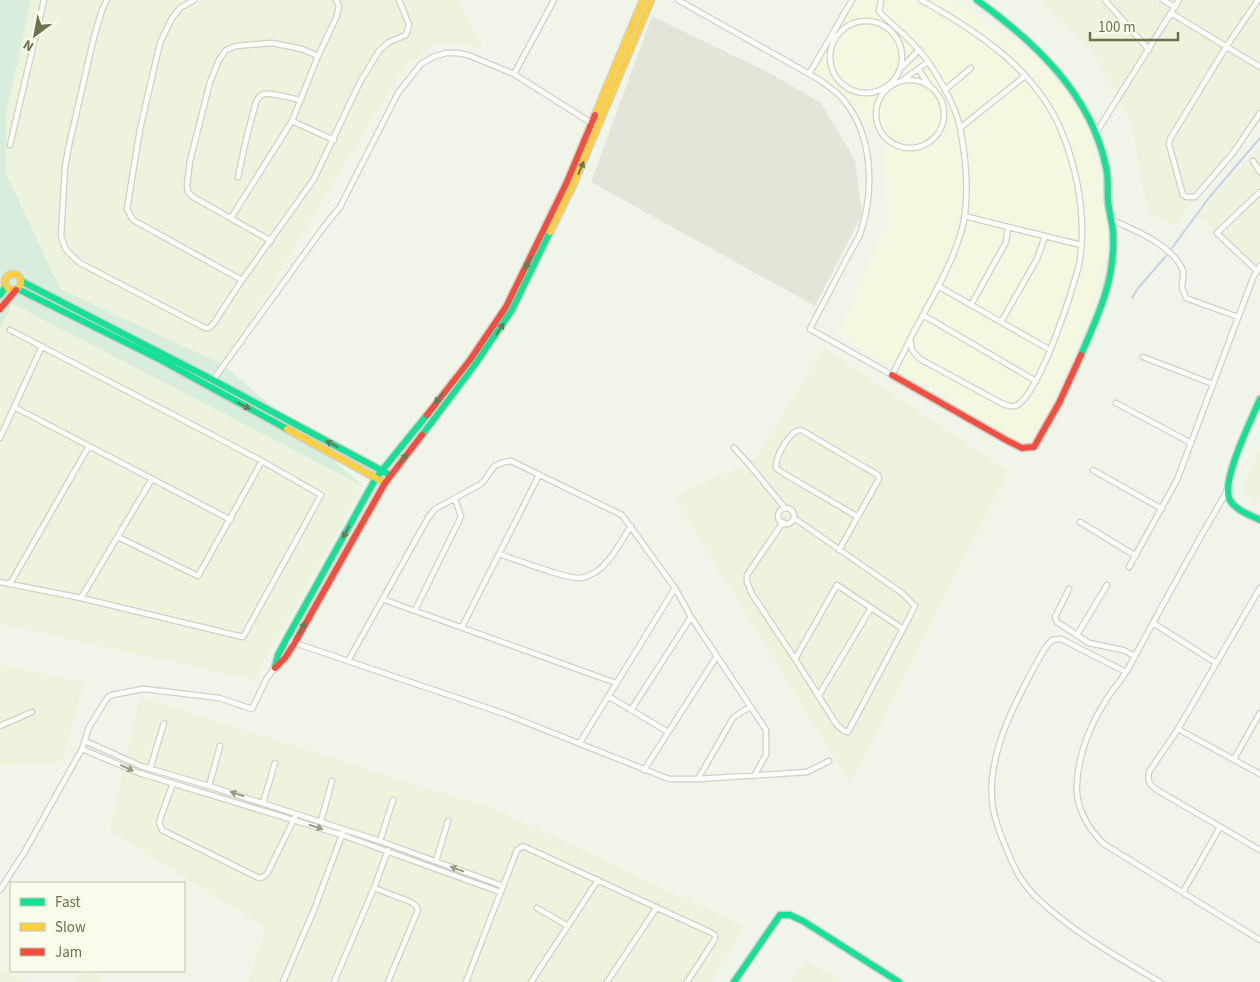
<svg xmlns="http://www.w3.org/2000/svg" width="1260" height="982" font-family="'Source Sans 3',sans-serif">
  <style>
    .residential { fill: #edf3dd }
    .commercial { fill: #f5f8e0 }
    .industrial { fill: #e2e5d7 }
    .green { fill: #d8eddb }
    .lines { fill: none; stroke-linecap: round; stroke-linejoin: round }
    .stream { stroke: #cacfe4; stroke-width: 2 }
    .street-casing { stroke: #ced1c3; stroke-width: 7 }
    .fast-casing { stroke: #cfd2c5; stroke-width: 9 }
    .slow-casing { stroke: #cfd2c5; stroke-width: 9 }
    .jam-casing { stroke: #cfd2c5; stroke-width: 9 }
    .street { stroke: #fdfefc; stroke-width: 4.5 }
    .fast { stroke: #16e098; stroke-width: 6 }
    .slow { stroke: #ffcf43; stroke-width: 6 }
    .jam { stroke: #f24e42; stroke-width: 6 }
    .oneway { fill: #657c54 }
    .oneway2 { fill: #999b81 }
  </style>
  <rect width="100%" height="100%" fill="#f1f5e9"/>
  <path class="residential" d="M 31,0 L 457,0 L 484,47 L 436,44 L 404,67 L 224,365 L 60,289 L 6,173 L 6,114 Z
    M 1040,0 L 1260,0 L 1260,121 L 1174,226 L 1148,213 L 1131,123 L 1090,48 Z
    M 1260,145 L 1260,268 L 1197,215 Z
    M 10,303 L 363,486 L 254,680 L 0,624 L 0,327 L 9,313 Z
    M 824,348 L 1009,471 L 850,784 L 674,497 L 754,460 Z
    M 1260,445 L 1260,503 L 1242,492 Z
    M 0,665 L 84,682 L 62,762 L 0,766 Z
    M 140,697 L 500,811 L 745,927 L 711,982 L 248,982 L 266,928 L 110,831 Z
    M 806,960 L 843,982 L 789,982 Z
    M 0,969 L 30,982 L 0,982 Z
    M 83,971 L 90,971 L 108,982 L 75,982 Z"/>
  <path class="commercial" d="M 855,0 L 952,0 L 1039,59 L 1087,119 L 1110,230 L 1093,308 L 1031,449 L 838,334 L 888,220 L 885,138 L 813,76 Z"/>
  <path class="industrial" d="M 652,16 L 773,75 L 820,102 L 855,160 L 862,215 L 815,306 L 591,182 Z"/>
  <path class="green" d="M 0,0 L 31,0 L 6,114 L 6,173 L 60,289 L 224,365 L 363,486 L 11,303 L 9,313 L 0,327 Z"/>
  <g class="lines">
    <path class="stream" d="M 1132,298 L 1139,287 L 1166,256 L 1208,199 L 1260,138"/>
    <defs>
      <path id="street" d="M 107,0 L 102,10 L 94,37 L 69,145 L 65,167 L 61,236 L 65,248 L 72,256 L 80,263 L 205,328 L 209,328 L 214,323 L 242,280 L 314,179 L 360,82 L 379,51 L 389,42 L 406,35 L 409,25 L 399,0
        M 194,0 L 180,8 L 172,18 L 160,43 L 140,129 L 127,209 L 133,220 L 242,280
        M 678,0 L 820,80 C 829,87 839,93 846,103 C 873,138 874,190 861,231 C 858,240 852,249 847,258 C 835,282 822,305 810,329 L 892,375 L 910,340
        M 881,0 L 879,11 C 886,20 895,26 903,34 C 914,44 925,56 933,69 C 942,83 955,107 959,123 C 966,155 970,198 962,229 C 951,268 929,303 910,339 L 912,350 L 920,359 L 1003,404 C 1009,406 1015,408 1020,403 C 1043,383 1071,295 1079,265 C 1081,254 1082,241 1082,231 C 1082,197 1075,166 1063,135 C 1038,71 979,32 921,0
        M 1105,0 L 1149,50
        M 1163,0 L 1175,7
        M 1258,0 L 1226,47 L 1170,139 L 1169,144 L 1183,195 L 1187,197 L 1195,197 L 1233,153 L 1260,113
        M 1171,13 L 1260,67
        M830 57a36 36 0 1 1 72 0a36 36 0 1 1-72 0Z
        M 902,67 L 919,50
        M 918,69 L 929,85
        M 514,74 L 554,0
        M 809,74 L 852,0
        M 904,79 L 928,62
        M876 114a34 34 0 1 1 68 0a34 34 0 1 1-68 0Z
        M 945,90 L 971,68
        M 292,121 L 334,140
        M 960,128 L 1025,76
        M 1096,133 L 1179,0
        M 10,145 L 44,0
        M 1253,161 L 1260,172
        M 238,177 L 246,140 L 256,102 C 258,98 260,95 264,94 C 272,92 292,99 301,100
        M 964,216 L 1081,245
        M 231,218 L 292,121 L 318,56 L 336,18 L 339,6 L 336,0
        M 1112,220 C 1135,230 1174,246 1183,271 C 1184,276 1182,282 1182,287 C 1182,290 1185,294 1186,298 L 1238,317
        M 271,241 L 193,197 L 188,192 L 187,185 L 190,161 L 210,82 L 219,60 L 226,50 L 236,46 L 272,43 L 302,49 L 318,56
        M 1257,271 L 1217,233 L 1260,192
        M 938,286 L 1050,350
        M 971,305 L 1006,242 L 1008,227
        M 923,315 L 1036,381
        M 1001,322 L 1037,259 L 1045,236
        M 1143,357 L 1213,384
        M 213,380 L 323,228 L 340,207 L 398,93 L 421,64 L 433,57 L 446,53 L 457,53 L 468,55 L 514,74 L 593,124
        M 1116,403 L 1191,443
        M 14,407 L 231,520
        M 0,438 L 42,346
        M 734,448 L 747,462 L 785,508
        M 1093,470 L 1162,509
        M 1227,491 C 1193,549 1161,608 1129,667 C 1122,680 1112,690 1105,702 C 1090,725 1078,756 1077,784 C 1075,806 1088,829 1104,844 L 1260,940
        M778 516a8 8 0 1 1 16 0a8 8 0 1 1-16 0Z
        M 794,518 L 902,593 L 915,606 L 903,629
        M 783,522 L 747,575 L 747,582 L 752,594 L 795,659
        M 1080,522 L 1136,556
        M 118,537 L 198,576 L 262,461
        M 839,550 L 879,479 L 878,475 L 801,430 C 790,430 775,457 776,468 L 783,473 L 858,517
        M 499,554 C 515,559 568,580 581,578 C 588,577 597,572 602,567 C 614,556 622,540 631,526
        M 1129,567 L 1177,480 L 1253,278 L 1260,266
        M 0,582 L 81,598 L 243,637 L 321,495 L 262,461 L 10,330
        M 10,584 L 89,446
        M 837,585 L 903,629 L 848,732 L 844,731 L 837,725 L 795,659 Z
        M 675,588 L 622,515 L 511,461 C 488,464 494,471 481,484 L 435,509 L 428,518 L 348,661 L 505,714 L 669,779 L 698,779 L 807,772 L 829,761
        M 1260,588 L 1178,729 L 1149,772 C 1147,781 1150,785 1157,790 L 1260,850
        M 1069,589 L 1055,617 L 1057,622 L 1089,643 L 1123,650 L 1135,656
        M 81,598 L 152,479
        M 382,599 L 616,683
        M 415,610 L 459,521 L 461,516 L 455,499
        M 1153,623 L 1216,663
        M 462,627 L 539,475
        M 1077,635 L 1107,585
        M 286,640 L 348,661
        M 1126,672 L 1061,639 L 1052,640 L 1045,648 C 1020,692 984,755 993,808 C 995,822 1001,835 1006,848 C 1014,867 1020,881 1035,896 C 1071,931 1117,957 1160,982
        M 819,695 L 871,608
        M 608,696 L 668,732
        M 631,710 L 691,617
        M 0,726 L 32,712
        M 1178,729 L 1260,774
        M 85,741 L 141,766 L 209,786 L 380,841 L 503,886
        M 579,744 L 675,588 L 691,617 L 766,730 L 766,755 L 754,776
        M 82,749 L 139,773 L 342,835 L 500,892
        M 1234,759 L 1260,713
        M 150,769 L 164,723
        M 644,770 L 717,656
        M 698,779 L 733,718 L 743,711 L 751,707
        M 173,783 L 159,822 L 162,830 L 259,878 L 263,877 L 267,874 L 295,817
        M 209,786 L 220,746
        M 263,803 L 275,763
        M 321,821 L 332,781
        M 380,841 L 393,800
        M 436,861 L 448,821
        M 374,888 L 411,902 L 416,906 L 418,910 L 388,982
        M 0,890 L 25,851 L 82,749 L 89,727 L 108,697 L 112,695 L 143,689 L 153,690 L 219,698 L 252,709 L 267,678 L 275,668
        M 1183,892 L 1220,827
        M 537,908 L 568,926
        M 283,982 L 314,910 L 343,832
        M 334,982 L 374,888 L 388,850
        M 466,982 L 517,850 L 523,846 L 712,933 L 715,935 L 715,939 L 687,982
        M 531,982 L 598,880
        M 607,982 L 657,907"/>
      <path id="fast" d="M 977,0 C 1035,42 1091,94 1106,167 C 1109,179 1107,190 1108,201 C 1109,212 1112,221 1113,231 C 1116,279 1099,313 1081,355
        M 21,281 L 213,380 L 390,475
        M 18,289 L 161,360 L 287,429
        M 0,295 L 6,286
        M 1260,399 C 1252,419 1222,478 1229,498 C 1233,509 1250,515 1260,520
        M 422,435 L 474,366 L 512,310 L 550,232
        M 275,667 L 278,655 L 286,640 L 376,478 L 427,415
        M 734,982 L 780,915 L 790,915 L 803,921 L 899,982"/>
      <path id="slow" d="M 595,115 L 643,0
        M 550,232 L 573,185 L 651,0
        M5 282a8 8 0 1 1 16 0a8 8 0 1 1-16 0Z
        M 287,429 L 385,483"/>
      <path id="jam" d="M 0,309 L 16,290
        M 892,375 L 1006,440 L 1022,448 L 1034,447 L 1059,403 L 1081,355
        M 427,415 L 470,360 L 506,307 L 567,182 L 595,115
        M 275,668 L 285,658 L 294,644 L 385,483 L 422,435"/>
    </defs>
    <use href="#street" class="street-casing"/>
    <use href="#fast" class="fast-casing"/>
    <use href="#slow" class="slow-casing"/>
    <use href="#jam" class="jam-casing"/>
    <use href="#street" class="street"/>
    <use href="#fast" class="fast"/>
    <use href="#slow" class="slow"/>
    <use href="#jam" class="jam"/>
  </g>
  <defs><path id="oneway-solid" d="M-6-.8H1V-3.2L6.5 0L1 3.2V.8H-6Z" transform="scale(1.25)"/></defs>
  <g class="oneway">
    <use href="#oneway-solid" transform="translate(581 168) rotate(-67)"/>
    <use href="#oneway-solid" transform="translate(528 263) rotate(116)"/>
    <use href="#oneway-solid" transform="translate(500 329) rotate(-57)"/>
    <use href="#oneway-solid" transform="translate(439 398) rotate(129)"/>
    <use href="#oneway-solid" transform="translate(244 406) rotate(29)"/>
    <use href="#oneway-solid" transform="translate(332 444) rotate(-152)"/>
    <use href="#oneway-solid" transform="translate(403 459) rotate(-53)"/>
    <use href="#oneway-solid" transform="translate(346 532) rotate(119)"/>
    <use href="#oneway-solid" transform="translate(302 628) rotate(-61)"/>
  </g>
  <g class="oneway2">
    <use href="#oneway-solid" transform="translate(127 768) rotate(24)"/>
    <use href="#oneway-solid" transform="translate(237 794) rotate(-163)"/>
    <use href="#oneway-solid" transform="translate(316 827) rotate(18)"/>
    <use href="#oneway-solid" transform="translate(457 869) rotate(-160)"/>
  </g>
  <rect x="10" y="882" width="175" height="90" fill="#f7fdea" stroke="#c0c5ab"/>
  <rect x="20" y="898" width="25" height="8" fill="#16e098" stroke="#c0c5ab"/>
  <text x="55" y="907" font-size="15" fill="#6e714c">Fast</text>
  <rect x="20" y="923" width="25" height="8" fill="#ffcf43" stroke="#c0c5ab"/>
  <text x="55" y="932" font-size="15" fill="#6e714c">Slow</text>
  <rect x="20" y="948" width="25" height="8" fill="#f24e42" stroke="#c0c5ab"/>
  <text x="55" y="957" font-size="15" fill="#6e714c">Jam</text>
  <g transform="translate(35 35) rotate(212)" stroke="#f7fdea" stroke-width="4" paint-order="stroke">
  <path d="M0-4L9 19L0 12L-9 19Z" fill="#6e714c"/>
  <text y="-8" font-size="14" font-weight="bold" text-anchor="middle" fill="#6e714c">N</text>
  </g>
  <path d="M1090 32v8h88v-8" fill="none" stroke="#6e714c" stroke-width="2.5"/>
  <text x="1098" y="32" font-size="15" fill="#6e714c" stroke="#f7fdea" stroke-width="4" paint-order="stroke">100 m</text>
</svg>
